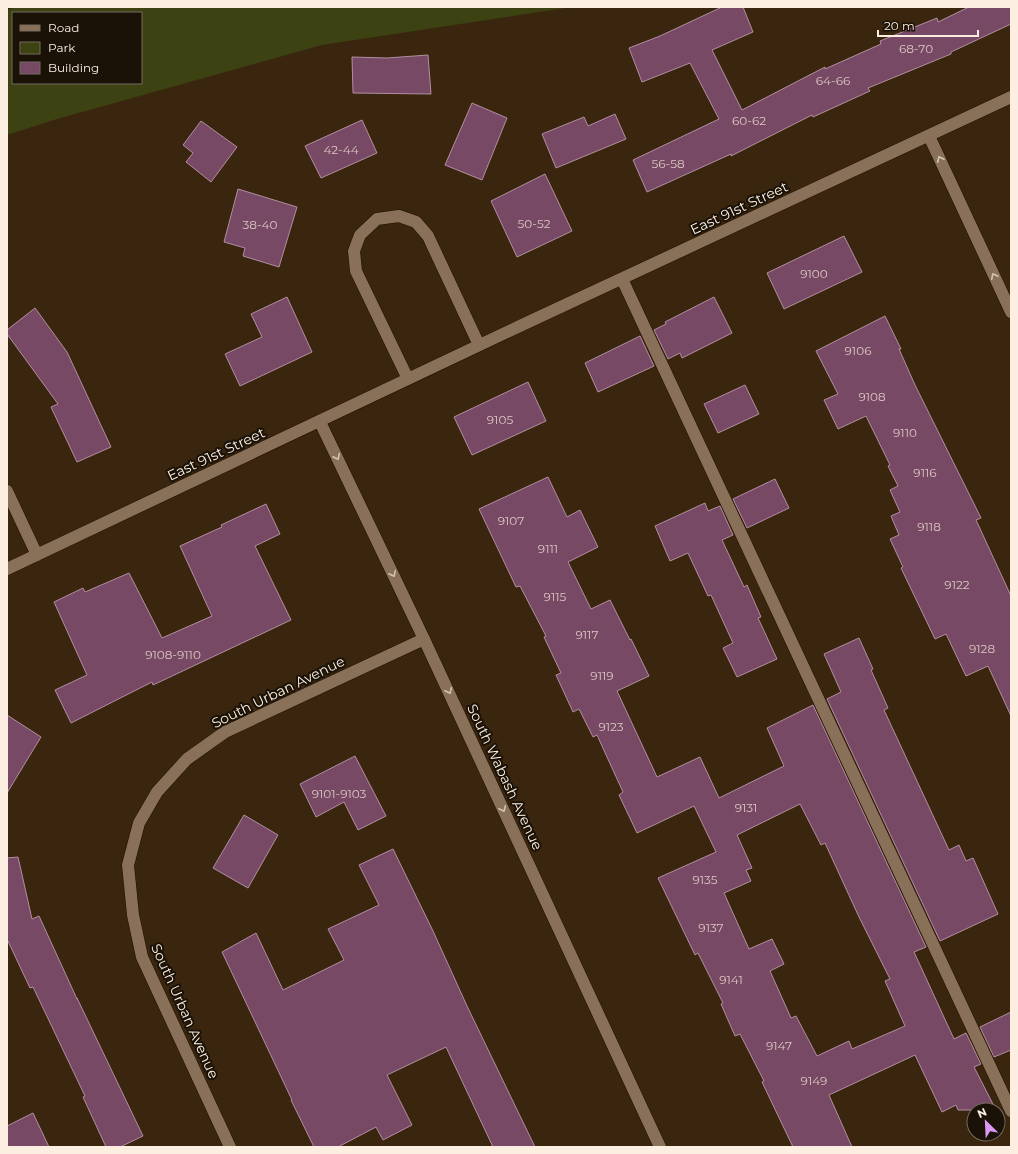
<svg xmlns="http://www.w3.org/2000/svg" width="1018" height="1154" font-family="Montserrat,sans-serif">
  <style>
    .green { fill: #3c4212; fill-rule: evenodd }
    .building { fill: #784964; stroke: #b18fa1; fill-rule: evenodd }
    .lines { fill: none; stroke-linecap: round; stroke-linejoin: round }
    .lane-casing { stroke: #200e00; stroke-width: 13 }
    .street-casing { stroke: #200e00; stroke-width: 13 }
    .lane { stroke: #887158; stroke-width: 12 }
    .street { stroke: #887158; stroke-width: 12 }
    .oneway { stroke: #d3c3b1 }
    .labels { text-anchor: middle; dominant-baseline: central; stroke-width: 4; stroke-linejoin: round; paint-order: stroke }
    .number-label { font-size: 12px; fill: #dbc6c2 }
    .street-label { font-size: 14px; fill: #fcefe1; stroke: #1a1107 }
  </style>
  <rect width="100%" height="100%" fill="#3a260e"/>
  <path class="green" d="M 16,7 L 572,7 L 322,45 L 57,119 L 7,135 L 7,10 ZM 13,13 L 141,13 L 141,83 L 13,83 Z"/>
  <path class="building" d="M 722,7 L 743,7 L 753,32 L 712,50 L 742,110 L 825,67 L 825,69 L 881,44 L 880,41 L 937,18 L 938,22 L 969,7 L 1011,7 L 1011,24 L 951,52 L 951,54 L 868,88 L 870,91 L 813,117 L 812,115 L 731,156 L 731,154 L 647,192 L 633,160 L 719,119 L 690,63 L 642,82 L 629,48 L 660,36 Z
    M 428,55 L 431,94 L 353,93 L 352,57 L 387,58 Z
    M 472,103 L 507,118 L 482,180 L 445,165 Z
    M 615,114 L 626,139 L 556,168 L 542,134 L 584,117 L 588,126 Z
    M 362,120 L 377,153 L 321,178 L 305,146 Z
    M 201,121 L 237,147 L 211,182 L 186,162 L 193,153 L 183,145 Z
    M 545,174 L 572,231 L 517,257 L 491,201 Z
    M 238,189 L 297,207 L 279,267 L 243,256 L 245,248 L 224,242 Z
    M 844,236 L 862,272 L 784,309 L 767,273 Z
    M 287,297 L 312,352 L 240,386 L 225,354 L 262,337 L 251,314 Z
    M 714,297 L 732,333 L 682,358 L 680,353 L 668,359 L 654,330 L 666,324 L 665,322 Z
    M 35,308 L 67,352 L 111,447 L 77,462 L 51,407 L 58,404 L 7,334 L 7,330 Z
    M 885,316 L 901,349 L 899,349 L 915,385 L 981,518 L 976,520 L 1011,596 L 1011,716 L 988,666 L 966,676 L 946,634 L 935,639 L 901,568 L 903,567 L 890,539 L 899,535 L 891,516 L 900,512 L 890,490 L 898,486 L 888,466 L 890,465 L 866,416 L 838,429 L 824,400 L 838,394 L 816,351 Z
    M 640,336 L 654,366 L 598,392 L 585,363 Z
    M 528,382 L 546,421 L 472,455 L 454,417 Z
    M 745,385 L 759,414 L 718,433 L 704,404 Z
    M 548,477 L 567,517 L 580,510 L 598,547 L 568,562 L 591,609 L 610,600 L 630,640 L 631,639 L 649,676 L 617,691 L 657,777 L 700,757 L 719,798 L 784,766 L 767,728 L 813,705 L 926,947 L 914,952 L 954,1039 L 966,1033 L 981,1064 L 974,1067 L 996,1110 L 958,1110 L 956,1105 L 942,1112 L 915,1055 L 829,1095 L 852,1147 L 793,1147 L 762,1082 L 764,1081 L 740,1034 L 735,1036 L 721,1004 L 723,1003 L 698,953 L 695,955 L 658,878 L 716,852 L 694,806 L 637,833 L 619,795 L 623,792 L 597,735 L 593,737 L 579,709 L 573,712 L 556,675 L 561,673 L 544,637 L 546,636 L 520,586 L 516,587 L 479,509 ZM 800,804 L 821,845 L 825,843 L 859,917 L 890,979 L 885,981 L 905,1026 L 852,1049 L 849,1041 L 817,1056 L 796,1016 L 791,1018 L 770,971 L 784,964 L 772,939 L 749,949 L 724,893 L 751,881 L 746,870 L 752,868 L 737,835 Z
    M 775,479 L 789,508 L 747,528 L 733,499 Z
    M 705,503 L 708,511 L 720,506 L 733,535 L 722,540 L 744,587 L 747,585 L 761,617 L 758,618 L 777,659 L 737,677 L 723,648 L 733,643 L 711,595 L 708,596 L 688,553 L 670,561 L 655,526 Z
    M 266,504 L 280,534 L 255,546 L 291,620 L 153,685 L 152,682 L 71,723 L 55,690 L 87,675 L 54,602 L 83,588 L 85,592 L 129,573 L 162,638 L 212,616 L 180,546 L 222,527 L 221,525 Z
    M 859,638 L 873,669 L 871,670 L 888,708 L 884,710 L 949,850 L 959,845 L 966,861 L 973,858 L 998,914 L 940,941 L 827,699 L 841,692 L 824,654 Z
    M 7,715 L 41,737 L 7,793 Z
    M 355,756 L 386,816 L 358,830 L 344,802 L 316,817 L 300,784 Z
    M 244,815 L 278,835 L 248,888 L 213,868 Z
    M 393,849 L 433,931 L 467,1006 L 535,1147 L 493,1147 L 446,1047 L 387,1075 L 412,1125 L 383,1140 L 376,1127 L 338,1147 L 314,1147 L 291,1100 L 292,1100 L 222,952 L 256,933 L 283,990 L 344,960 L 328,929 L 379,905 L 359,865 Z
    M 18,857 L 32,919 L 39,916 L 77,999 L 77,998 L 143,1136 L 120,1147 L 106,1147 L 83,1097 L 85,1096 L 33,987 L 30,988 L 7,939 L 7,858 Z
    M 1011,1012 L 1011,1050 L 994,1057 L 980,1027 Z
    M 33,1113 L 49,1147 L 7,1147 L 7,1126 Z"/>
  <g class="lines">
    <defs>
      <path id="lane" d="M 622,279 L 1011,1111"/>
      <path id="street" d="M 929,136 L 1011,312
        M 408,379 L 356,271 L 354,251 L 360,235 L 377,219 L 399,216 L 416,222 L 428,236 L 479,345
        M 320,422 L 424,639 L 660,1147
        M 7,491 L 37,555
        M 7,569 L 522,325 L 1011,97
        M 230,1147 L 142,957 L 133,915 L 128,865 L 139,823 L 157,792 L 187,759 L 225,732 L 424,639"/>
    </defs>
    <use href="#lane" class="lane-casing"/>
    <use href="#street" class="street-casing"/>
    <use href="#lane" class="lane"/>
    <use href="#street" class="street"/>
  </g>
  <defs><path id="oneway-chevron" d="M-2-3.5L2.5 0L-2 3.5" fill="none" stroke-width="1.6" stroke-linecap="round" stroke-linejoin="round"/></defs>
  <g class="oneway">
    <use href="#oneway-chevron" transform="translate(940 159) rotate(-115)"/>
    <use href="#oneway-chevron" transform="translate(994 276) rotate(-115)"/>
    <use href="#oneway-chevron" transform="translate(337 457) rotate(64)"/>
    <use href="#oneway-chevron" transform="translate(393 574) rotate(64)"/>
    <use href="#oneway-chevron" transform="translate(449 691) rotate(65)"/>
    <use href="#oneway-chevron" transform="translate(503 809) rotate(65)"/>
  </g>
  <g class="labels">
    <g class="number-label">
      <text x="916" y="48">68-70</text>
      <text x="833" y="80">64-66</text>
      <text x="749" y="120">60-62</text>
      <text x="341" y="149">42-44</text>
      <text x="668" y="163">56-58</text>
      <text x="534" y="223">50-52</text>
      <text x="260" y="224">38-40</text>
      <text x="814" y="273">9100</text>
      <text x="858" y="350">9106</text>
      <text x="872" y="396">9108</text>
      <text x="500" y="419">9105</text>
      <text x="905" y="432">9110</text>
      <text x="925" y="472">9116</text>
      <text x="511" y="520">9107</text>
      <text x="929" y="526">9118</text>
      <text x="548" y="548">9111</text>
      <text x="957" y="584">9122</text>
      <text x="555" y="596">9115</text>
      <text x="587" y="634">9117</text>
      <text x="982" y="648">9128</text>
      <text x="173" y="654">9108-9110</text>
      <text x="602" y="675">9119</text>
      <text x="611" y="726">9123</text>
      <text x="339" y="793">9101-9103</text>
      <text x="746" y="807">9131</text>
      <text x="705" y="879">9135</text>
      <text x="711" y="927">9137</text>
      <text x="731" y="979">9141</text>
      <text x="779" y="1045">9147</text>
      <text x="814" y="1080">9149</text>
    </g>
    <g class="street-label">
      <text transform="translate(739 208) rotate(-25)">East 91st Street</text>
      <text transform="translate(216 454) rotate(-25)">East 91st Street</text>
      <text transform="translate(278 692) rotate(-26)">South Urban Avenue</text>
      <text transform="translate(505 777) rotate(65)">South Wabash Avenue</text>
      <text transform="translate(185 1011) rotate(66)">South Urban Avenue</text>
    </g>
  </g>
  <rect width="1018" height="1154" fill="none" stroke="#fcefe1" stroke-width="16"/>
  <rect x="12" y="12" width="130" height="72" fill="#1a1107" stroke="#746a5e"/>
  <rect x="20" y="25" width="20" height="6" fill="#887158" stroke="#746a5e"/>
  <text x="48" y="32" font-size="12" fill="#fcefe1">Road</text>
  <rect x="20" y="42" width="20" height="12" fill="#3c4212" stroke="#746a5e"/>
  <text x="48" y="52" font-size="12" fill="#fcefe1">Park</text>
  <rect x="20" y="62" width="20" height="12" fill="#784964" stroke="#746a5e"/>
  <text x="48" y="72" font-size="12" fill="#fcefe1">Building</text>
  <g transform="translate(986 1122) rotate(336)"><circle r="19" fill="#1a1107" stroke="#746a5e"/>
  <path d="M0-3L7 15L0 10L-7 15Z" fill="#db99f5"/>
  <text y="-6" font-size="11" font-weight="bold" text-anchor="middle" fill="#fcefe1">N</text>
  </g>
  <path d="M878 30v6h100v-6" fill="none" stroke="#fcefe1" stroke-width="2"/>
  <text x="884" y="30" font-size="12" fill="#fcefe1" stroke="#1a1107" stroke-width="3" paint-order="stroke">20 m</text>
</svg>
